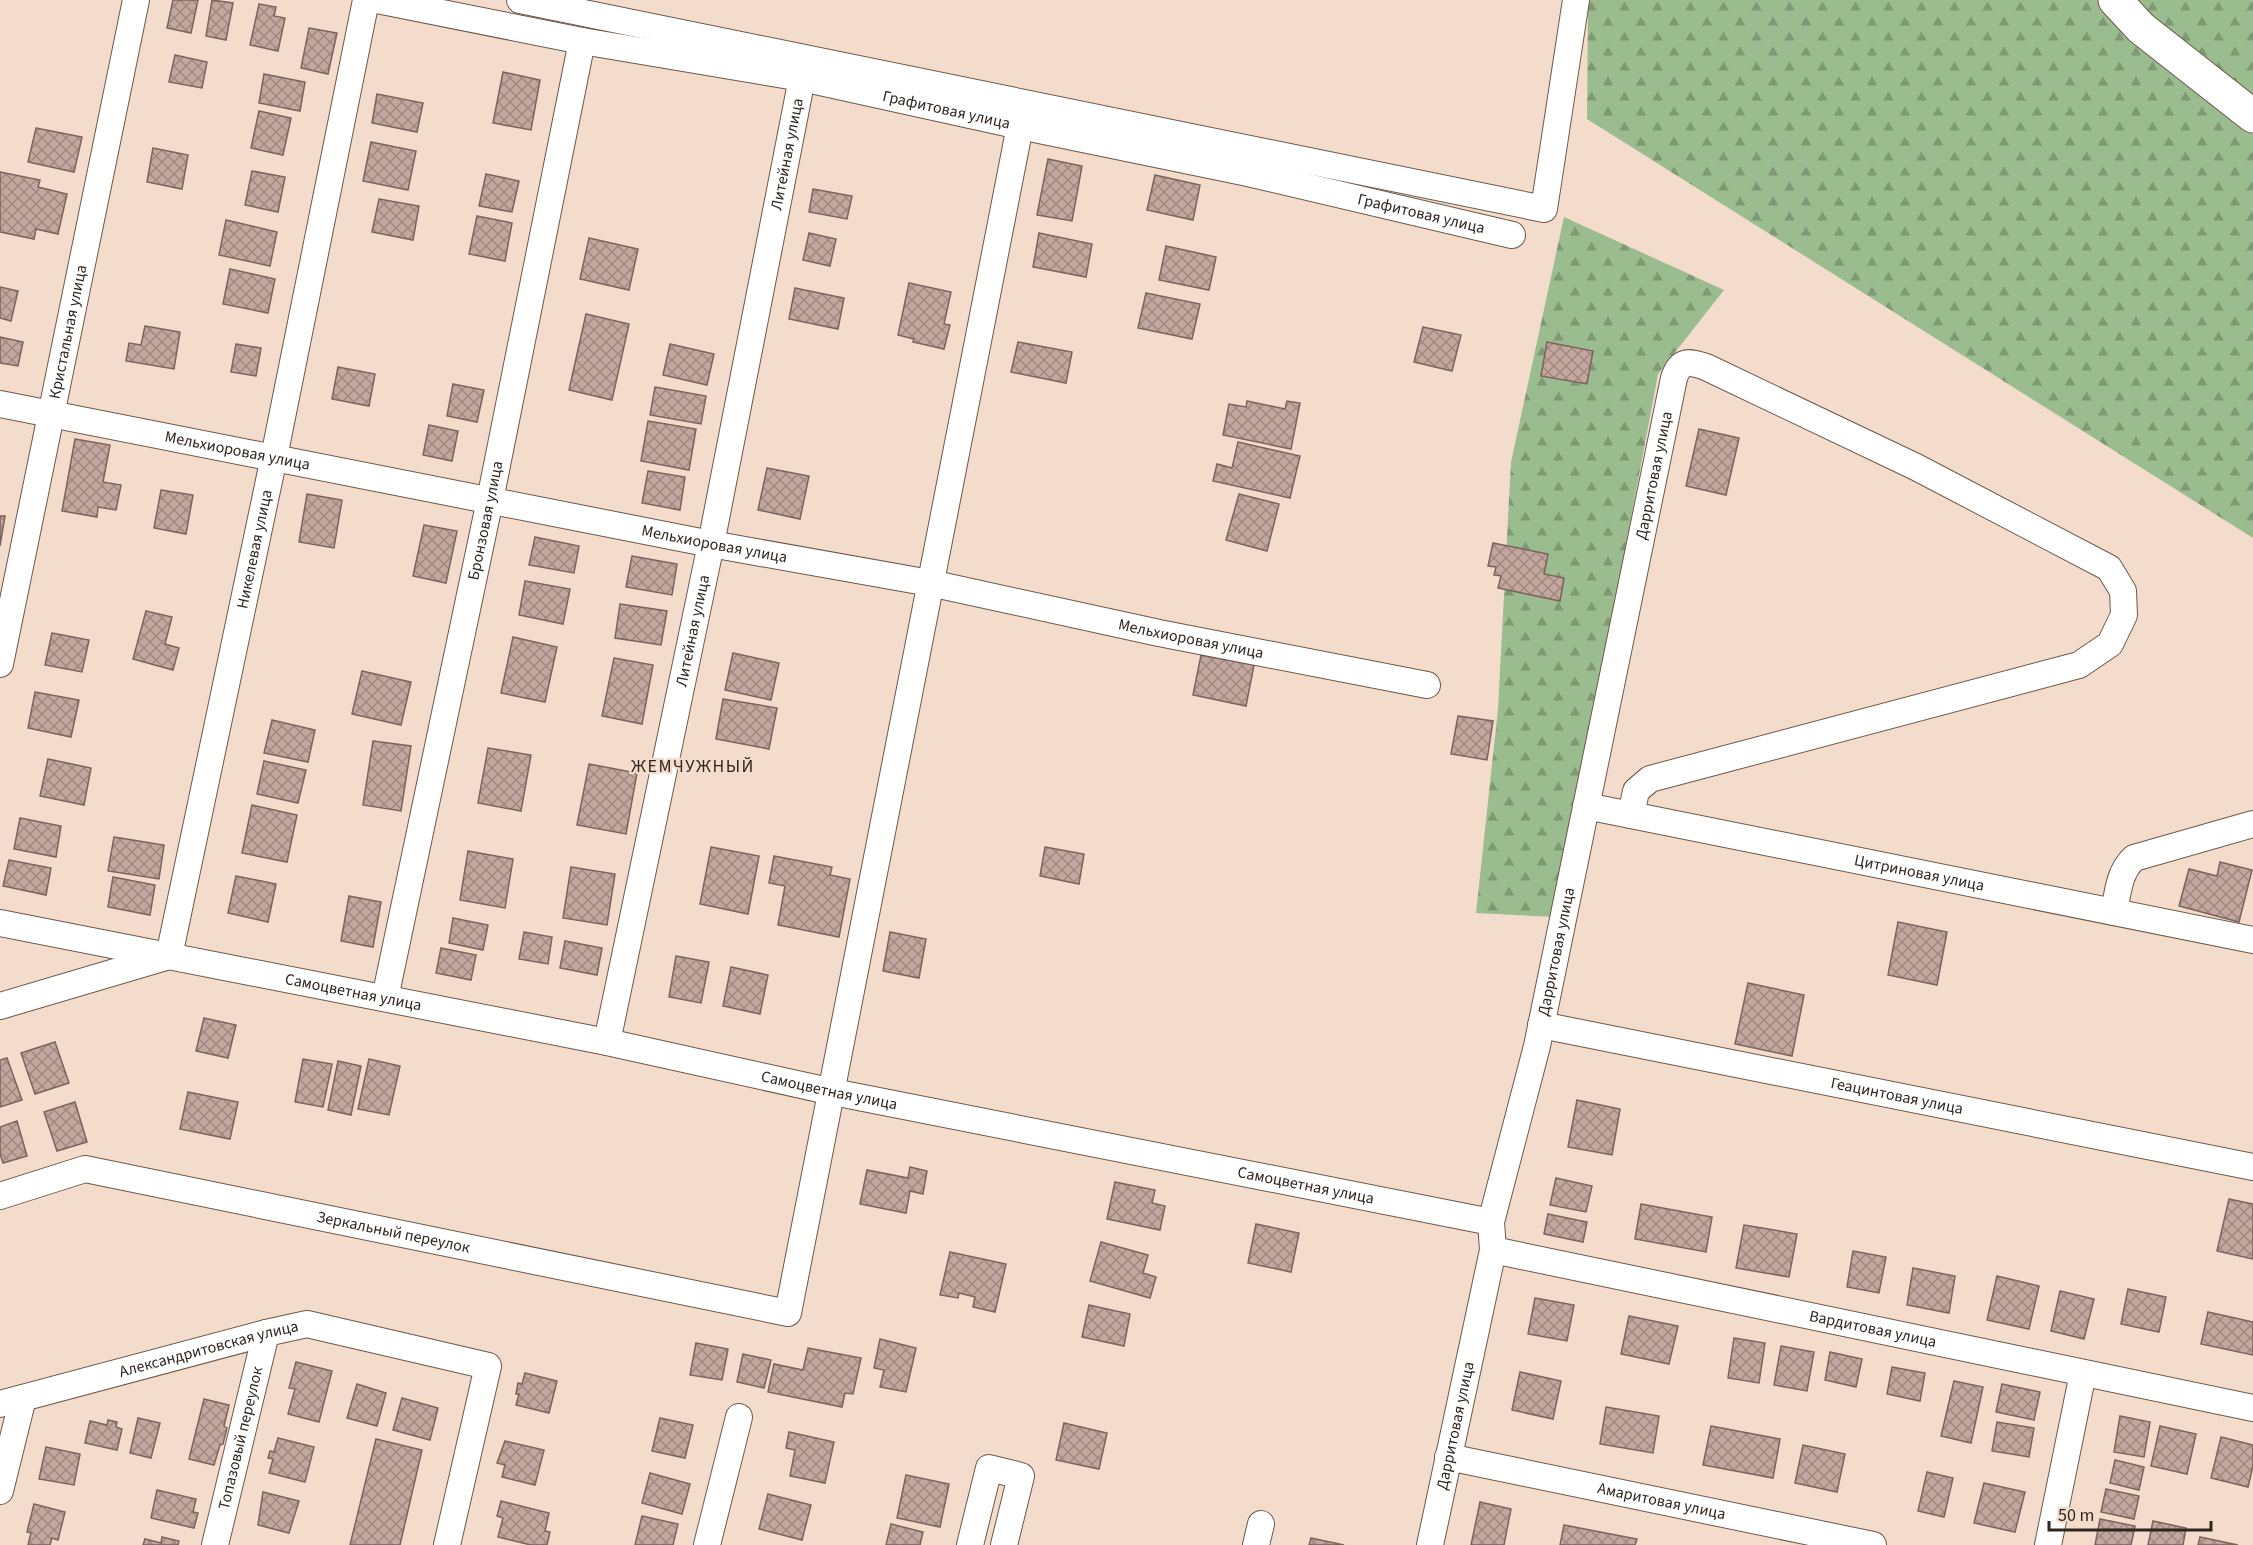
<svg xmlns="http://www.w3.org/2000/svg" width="2253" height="1545" font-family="'Source Sans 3',sans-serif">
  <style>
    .forest { fill: url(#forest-firs) }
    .building { fill: url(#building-cross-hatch); stroke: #7c635c; stroke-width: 1.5 }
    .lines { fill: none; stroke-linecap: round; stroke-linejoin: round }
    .street-casing { stroke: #6c584a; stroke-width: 28 }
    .secondary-casing { stroke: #6c584a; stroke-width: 35 }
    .street { stroke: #fff; stroke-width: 26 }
    .secondary { stroke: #fff; stroke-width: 33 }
    .labels { text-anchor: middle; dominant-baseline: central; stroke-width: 4.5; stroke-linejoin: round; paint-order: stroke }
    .street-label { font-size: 16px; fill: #2f2620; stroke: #f4dccc }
    .neighbourhood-label { font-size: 18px; letter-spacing: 1.5px; fill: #2f2620; stroke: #f4dccc }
  </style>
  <defs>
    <pattern id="forest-firs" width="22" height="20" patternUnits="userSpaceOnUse" patternTransform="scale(1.5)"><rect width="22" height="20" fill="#9bbc8e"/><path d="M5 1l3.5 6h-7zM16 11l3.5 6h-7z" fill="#7f9974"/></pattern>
    <pattern id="building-cross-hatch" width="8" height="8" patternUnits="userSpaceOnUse" patternTransform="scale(1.5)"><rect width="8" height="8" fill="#c3a79f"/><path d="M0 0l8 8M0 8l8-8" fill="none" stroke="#9f8881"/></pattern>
  </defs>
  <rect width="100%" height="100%" fill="#f4dccc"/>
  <path class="forest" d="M 1588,0 L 2253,0 L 2253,538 L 1587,119 Z
    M 1564,217 L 1724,290 L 1658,374 L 1556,917 L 1476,913 L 1498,709 L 1511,462 Z"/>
  <path class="building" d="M 173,0 L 198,0 L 191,33 L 167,28 Z
    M 212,0 L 233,3 L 226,40 L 206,36 Z
    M 259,4 L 276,7 L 274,16 L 285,18 L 278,51 L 250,45 Z
    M 309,28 L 337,33 L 328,74 L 301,68 Z
    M 175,55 L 207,62 L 202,88 L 169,82 Z
    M 503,72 L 540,80 L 531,130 L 493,123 Z
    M 264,74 L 305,82 L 300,111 L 259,103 Z
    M 377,94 L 423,103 L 417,132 L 372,123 Z
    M 259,111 L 291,118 L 283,155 L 251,148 Z
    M 36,128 L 82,137 L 74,172 L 28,162 Z
    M 371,142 L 416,151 L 408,190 L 363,181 Z
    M 153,148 L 188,155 L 182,189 L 147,182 Z
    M 1048,159 L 1082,166 L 1072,221 L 1037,215 Z
    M 252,171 L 285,177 L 278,212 L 245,205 Z
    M 0,172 L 40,180 L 38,187 L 67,194 L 58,234 L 36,229 L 34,239 L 0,232 Z
    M 486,174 L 519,181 L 512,212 L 479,206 Z
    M 1155,175 L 1200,185 L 1193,220 L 1147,210 Z
    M 813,189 L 852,196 L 847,219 L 809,212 Z
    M 379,199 L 419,206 L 413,240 L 372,232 Z
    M 477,216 L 512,223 L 505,261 L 469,254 Z
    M 226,220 L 277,232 L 270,266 L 219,255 Z
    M 809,233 L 836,239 L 830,266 L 803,260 Z
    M 1039,233 L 1092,244 L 1086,277 L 1033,267 Z
    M 589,238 L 638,249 L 629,290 L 580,279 Z
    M 1166,246 L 1216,257 L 1209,290 L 1159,280 Z
    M 230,269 L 275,279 L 268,313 L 223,304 Z
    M 909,283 L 951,292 L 944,324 L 950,325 L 944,349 L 913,342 L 914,339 L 898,335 Z
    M 0,287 L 18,291 L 11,321 L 0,318 Z
    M 795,288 L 844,298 L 838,329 L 789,319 Z
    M 1146,293 L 1200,304 L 1192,339 L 1138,328 Z
    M 586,314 L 629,324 L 612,400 L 569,390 Z
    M 145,326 L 180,332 L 174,369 L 126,361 L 129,343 L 141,345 Z
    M 1423,327 L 1461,335 L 1452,371 L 1414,362 Z
    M 0,337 L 23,342 L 18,366 L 0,363 Z
    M 1018,342 L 1072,352 L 1066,383 L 1011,372 Z
    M 1547,342 L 1593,351 L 1587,384 L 1541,376 Z
    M 236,344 L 261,348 L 256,376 L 231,372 Z
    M 670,344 L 714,354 L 707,385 L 663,375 Z
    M 338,367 L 375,374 L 369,406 L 332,399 Z
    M 453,384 L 484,390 L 477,422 L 447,416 Z
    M 655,387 L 706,396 L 701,424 L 650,415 Z
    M 1247,401 L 1285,409 L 1287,401 L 1300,403 L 1291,449 L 1223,435 L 1229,404 L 1246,407 Z
    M 648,421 L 696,429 L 689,470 L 641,461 Z
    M 429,425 L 458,431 L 452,461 L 423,455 Z
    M 1699,429 L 1739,438 L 1726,495 L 1686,486 Z
    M 75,439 L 110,445 L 103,482 L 121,485 L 116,510 L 98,507 L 97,517 L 62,511 Z
    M 1238,442 L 1300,456 L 1290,498 L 1213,481 L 1217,464 L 1232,468 Z
    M 767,468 L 809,476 L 800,519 L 758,510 Z
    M 648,471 L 685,477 L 680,510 L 642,503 Z
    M 161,490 L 193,495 L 186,534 L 154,528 Z
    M 307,494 L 342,500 L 334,548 L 299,542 Z
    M 1239,494 L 1279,504 L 1267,551 L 1226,540 Z
    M 0,516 L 5,516 L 0,546 Z
    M 424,525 L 457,531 L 446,583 L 413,576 Z
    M 535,537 L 579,546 L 574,573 L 529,565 Z
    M 1493,543 L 1548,554 L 1544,574 L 1564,578 L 1560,601 L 1498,588 L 1501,576 L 1494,575 L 1496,567 L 1488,566 Z
    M 632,556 L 677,564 L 672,595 L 626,587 Z
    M 525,581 L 570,589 L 563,624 L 519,615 Z
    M 620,604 L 667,611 L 661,645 L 615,638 Z
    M 146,611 L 172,617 L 165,644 L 179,648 L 173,670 L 133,659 Z
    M 52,633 L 89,640 L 82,672 L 45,665 Z
    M 513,637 L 557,647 L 545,702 L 501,693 Z
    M 733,653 L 779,663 L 771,700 L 725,690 Z
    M 1201,655 L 1254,665 L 1246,706 L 1193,695 Z
    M 614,658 L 653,665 L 642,724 L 602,716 Z
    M 362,671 L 411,682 L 401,725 L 352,714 Z
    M 35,692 L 79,700 L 71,737 L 28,728 Z
    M 723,699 L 777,708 L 769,749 L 716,739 Z
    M 1458,716 L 1493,721 L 1487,760 L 1451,754 Z
    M 272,720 L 315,730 L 308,762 L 264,753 Z
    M 373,741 L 411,746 L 401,811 L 363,805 Z
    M 488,748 L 531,755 L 521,811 L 478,803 Z
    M 48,759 L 91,768 L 84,805 L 40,796 Z
    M 264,761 L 306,770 L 298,803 L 257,794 Z
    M 589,764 L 637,773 L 626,834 L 577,825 Z
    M 252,805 L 297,815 L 287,862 L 242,853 Z
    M 20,818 L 61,826 L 56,857 L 14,849 Z
    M 114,837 L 164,845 L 159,879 L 108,871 Z
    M 711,847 L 759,856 L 748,914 L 700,904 Z
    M 1045,847 L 1084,854 L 1079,884 L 1040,876 Z
    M 468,851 L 513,859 L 505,908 L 460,900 Z
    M 774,856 L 832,867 L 830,875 L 850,879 L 839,937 L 778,925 L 785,886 L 769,883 Z
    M 9,860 L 51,868 L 46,895 L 3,886 Z
    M 2220,862 L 2252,870 L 2239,922 L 2179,906 L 2189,869 L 2217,876 Z
    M 571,867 L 615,874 L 607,925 L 563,918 Z
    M 236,876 L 276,884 L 268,922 L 228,913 Z
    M 113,877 L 155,885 L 150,915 L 108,907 Z
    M 349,896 L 381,902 L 373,947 L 341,941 Z
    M 453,918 L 488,925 L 483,950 L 449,943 Z
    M 1898,922 L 1947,932 L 1937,985 L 1888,975 Z
    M 524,932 L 552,937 L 548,964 L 519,959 Z
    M 890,932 L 926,939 L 919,978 L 883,971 Z
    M 565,941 L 602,948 L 597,975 L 560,968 Z
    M 441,948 L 476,955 L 471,980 L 436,973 Z
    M 676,956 L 709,962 L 701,1003 L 669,997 Z
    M 731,967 L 768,975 L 760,1014 L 723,1006 Z
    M 1748,983 L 1804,995 L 1792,1056 L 1735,1044 Z
    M 204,1018 L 236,1025 L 228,1058 L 196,1051 Z
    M 55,1042 L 69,1083 L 35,1094 L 21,1053 Z
    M 7,1058 L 22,1100 L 0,1107 L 0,1060 Z
    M 303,1059 L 332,1064 L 323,1107 L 295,1102 Z
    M 369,1059 L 400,1066 L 389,1115 L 358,1109 Z
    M 338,1061 L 361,1066 L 351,1115 L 328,1110 Z
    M 188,1092 L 238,1102 L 230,1139 L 180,1129 Z
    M 1577,1100 L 1620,1109 L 1612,1155 L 1568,1147 Z
    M 75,1102 L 87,1142 L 57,1151 L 44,1112 Z
    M 17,1121 L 27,1156 L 3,1163 L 0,1154 L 0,1127 Z
    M 910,1167 L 927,1171 L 923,1194 L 910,1191 L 906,1213 L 860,1204 L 867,1170 L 908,1178 Z
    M 1556,1178 L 1592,1186 L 1586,1212 L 1550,1205 Z
    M 1115,1182 L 1155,1190 L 1152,1203 L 1165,1206 L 1160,1230 L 1107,1219 Z
    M 2229,1199 L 2253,1204 L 2253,1259 L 2217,1251 Z
    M 1641,1204 L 1712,1217 L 1706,1252 L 1635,1239 Z
    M 1548,1214 L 1587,1222 L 1583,1242 L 1544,1234 Z
    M 1256,1224 L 1299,1233 L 1291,1272 L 1248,1263 Z
    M 1744,1225 L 1797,1234 L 1789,1277 L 1736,1268 Z
    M 1101,1242 L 1148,1255 L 1143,1273 L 1156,1277 L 1150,1298 L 1090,1281 Z
    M 1853,1251 L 1886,1257 L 1879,1293 L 1847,1287 Z
    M 950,1252 L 1006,1264 L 995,1312 L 973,1307 L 975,1297 L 959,1293 L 958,1298 L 940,1295 Z
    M 1913,1268 L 1955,1276 L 1949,1313 L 1907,1305 Z
    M 1997,1276 L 2039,1286 L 2029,1329 L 1987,1320 Z
    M 2128,1289 L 2166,1297 L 2159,1332 L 2121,1324 Z
    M 2060,1291 L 2094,1299 L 2084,1339 L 2051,1331 Z
    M 1535,1298 L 1574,1305 L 1567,1341 L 1528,1334 Z
    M 1089,1305 L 1130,1314 L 1124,1346 L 1082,1337 Z
    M 2208,1312 L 2253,1322 L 2253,1355 L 2201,1344 Z
    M 1629,1316 L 1678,1326 L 1669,1364 L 1621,1354 Z
    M 1734,1338 L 1765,1343 L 1759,1383 L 1728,1378 Z
    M 880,1339 L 916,1348 L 906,1392 L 880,1387 L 884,1370 L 874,1368 Z
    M 696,1343 L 728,1349 L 722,1380 L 690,1375 Z
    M 1781,1346 L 1814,1352 L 1807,1391 L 1774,1385 Z
    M 808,1348 L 861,1358 L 853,1394 L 845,1393 L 842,1407 L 768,1392 L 774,1364 L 803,1370 Z
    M 1830,1352 L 1862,1359 L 1856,1387 L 1825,1380 Z
    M 743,1354 L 771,1360 L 764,1388 L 737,1382 Z
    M 296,1362 L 332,1371 L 319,1422 L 288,1414 L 295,1389 L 289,1388 Z
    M 1892,1367 L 1925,1373 L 1920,1401 L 1887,1394 Z
    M 1520,1372 L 1561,1381 L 1553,1419 L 1512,1410 Z
    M 525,1373 L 557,1381 L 549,1413 L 516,1405 L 519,1394 L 516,1394 L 518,1383 L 522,1384 Z
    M 1954,1381 L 1983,1387 L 1971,1443 L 1941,1436 Z
    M 357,1384 L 386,1393 L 377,1426 L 347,1418 Z
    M 2002,1384 L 2040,1392 L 2034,1420 L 1996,1412 Z
    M 402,1398 L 438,1408 L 430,1440 L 393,1430 Z
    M 204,1399 L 229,1405 L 224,1426 L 227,1428 L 223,1444 L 220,1445 L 214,1465 L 189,1459 Z
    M 1606,1407 L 1659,1416 L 1653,1453 L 1600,1444 Z
    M 2120,1416 L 2150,1422 L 2144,1457 L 2114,1452 Z
    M 138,1418 L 160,1423 L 151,1458 L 130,1453 Z
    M 660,1418 L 693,1425 L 685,1458 L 652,1451 Z
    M 108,1420 L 117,1422 L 116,1427 L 122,1429 L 117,1450 L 85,1443 L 90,1421 L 107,1425 Z
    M 1997,1422 L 2034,1428 L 2029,1457 L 1992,1451 Z
    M 1064,1423 L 1107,1433 L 1099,1469 L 1056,1460 Z
    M 1711,1426 L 1780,1439 L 1773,1478 L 1703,1465 Z
    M 2160,1426 L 2196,1434 L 2187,1474 L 2151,1466 Z
    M 789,1432 L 834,1442 L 825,1483 L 790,1476 L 795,1450 L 786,1448 Z
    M 2221,1437 L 2253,1445 L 2253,1466 L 2248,1487 L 2211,1478 Z
    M 278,1438 L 314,1447 L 305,1482 L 269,1473 L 273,1459 L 268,1458 L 270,1451 L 274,1452 Z
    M 376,1439 L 422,1450 L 400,1545 L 350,1545 Z
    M 505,1441 L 544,1450 L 535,1485 L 502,1477 L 505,1465 L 497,1463 Z
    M 1803,1445 L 1845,1454 L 1837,1492 L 1795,1483 Z
    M 46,1447 L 80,1454 L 74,1485 L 39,1479 Z
    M 2115,1460 L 2144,1467 L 2139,1490 L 2110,1483 Z
    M 1927,1472 L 1953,1478 L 1944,1517 L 1918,1511 Z
    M 650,1473 L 690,1484 L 682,1514 L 642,1503 Z
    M 906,1475 L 949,1484 L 940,1527 L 897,1518 Z
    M 1984,1483 L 2025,1492 L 2015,1532 L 1974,1523 Z
    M 2106,1489 L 2139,1496 L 2134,1519 L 2101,1512 Z
    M 157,1490 L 196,1499 L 193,1512 L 198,1513 L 194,1528 L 151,1518 Z
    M 263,1492 L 299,1501 L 289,1533 L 258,1525 Z
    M 768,1494 L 811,1505 L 802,1540 L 759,1529 Z
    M 501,1501 L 549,1513 L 545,1531 L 550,1532 L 547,1545 L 531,1545 L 498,1537 L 503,1518 L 497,1516 Z
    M 1480,1502 L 1511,1509 L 1504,1545 L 1471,1545 Z
    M 34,1504 L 65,1512 L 58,1540 L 52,1538 L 50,1545 L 28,1545 L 31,1533 L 27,1532 Z
    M 642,1516 L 678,1524 L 673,1545 L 635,1545 Z
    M 2100,1519 L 2135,1526 L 2131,1545 L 2095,1545 Z
    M 2153,1521 L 2186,1528 L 2183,1545 L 2148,1545 Z
    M 891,1524 L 923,1532 L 920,1545 L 886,1545 Z
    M 1564,1525 L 1637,1539 L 1635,1545 L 1560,1545 Z
    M 162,1537 L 179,1541 L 178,1545 L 143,1545 L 145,1539 L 161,1543 Z
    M 2200,1537 L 2238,1545 L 2198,1545 Z
    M 1311,1538 L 1344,1545 L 1309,1545 Z"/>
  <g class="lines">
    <defs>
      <g id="street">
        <path id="s1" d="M 377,0 L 582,41 L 802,78 L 1020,126 L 1248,173 L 1512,235"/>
        <path d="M 520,0 L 1544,209 L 1576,0"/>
        <path id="s2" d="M 0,404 L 711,544 L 930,583 L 1159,633 L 1427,685"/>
        <path id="s3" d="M 0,664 L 136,0"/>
        <path id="s4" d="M 1586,806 L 2253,940"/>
        <path d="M 2114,912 C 2118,892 2119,872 2134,858 L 2253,824"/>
        <path id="s5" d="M 0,923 L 607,1042 L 833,1092 L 1491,1222"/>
        <path id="s6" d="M 385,998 L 490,500 L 582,41"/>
        <path id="s7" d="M 0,1006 L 169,956 L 274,457 L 366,0"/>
        <path id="s8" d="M 1541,1025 L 2253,1167"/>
        <path id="s9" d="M 607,1042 L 711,544 L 802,78"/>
        <path id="s10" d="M 0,1196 L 85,1169 L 788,1313 L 1020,126"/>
        <path id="s11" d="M 1493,1250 L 2253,1408"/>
        <path id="s12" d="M 0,1404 L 266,1333 L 307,1324 L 488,1366 L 447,1545"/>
        <path id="s13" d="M 1448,1457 L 1873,1545"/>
        <path d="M 0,1491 L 23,1398"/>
        <path id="s14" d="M 215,1545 L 266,1333"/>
        <path d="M 707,1545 L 739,1417"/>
        <path d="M 970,1545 L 989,1468 L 1021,1476 L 1004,1545"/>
        <path d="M 1256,1545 L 1261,1524"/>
        <path id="s15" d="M 1430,1545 L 1493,1250 L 1491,1222 L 1537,1046 L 1674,378 C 1680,360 1688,361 1706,367 L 1916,467 L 2109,568 L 2123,591 L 2124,615 L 2110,644 L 2079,665 L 1650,779 L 1636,791 L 1631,815"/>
        <path d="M 2048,1545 L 2083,1373"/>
      </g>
      <path id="secondary" d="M 2115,0 L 2141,28 L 2253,116"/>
    </defs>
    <use href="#street" class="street-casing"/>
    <use href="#secondary" class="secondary-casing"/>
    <use href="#street" class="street"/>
    <use href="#secondary" class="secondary"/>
  </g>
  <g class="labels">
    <g class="street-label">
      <text stroke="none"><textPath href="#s1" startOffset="580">Графитовая улица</textPath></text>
      <text stroke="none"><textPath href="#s9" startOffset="906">Литейная улица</textPath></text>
      <text stroke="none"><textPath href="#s1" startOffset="1066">Графитовая улица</textPath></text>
      <text stroke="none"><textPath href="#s3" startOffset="339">Кристальная улица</textPath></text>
      <text stroke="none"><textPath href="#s2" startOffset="242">Мельхиоровая улица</textPath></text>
      <text stroke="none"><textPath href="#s15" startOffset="1094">Дарритовая улица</textPath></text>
      <text stroke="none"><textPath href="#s6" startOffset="488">Бронзовая улица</textPath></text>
      <text stroke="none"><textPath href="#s2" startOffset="728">Мельхиоровая улица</textPath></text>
      <text stroke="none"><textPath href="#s7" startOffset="592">Никелевая улица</textPath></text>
      <text stroke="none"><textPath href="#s9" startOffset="420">Литейная улица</textPath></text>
      <text stroke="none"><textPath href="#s2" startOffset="1214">Мельхиоровая улица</textPath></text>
      <text stroke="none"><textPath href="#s4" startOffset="340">Цитриновая улица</textPath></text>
      <text stroke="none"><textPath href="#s15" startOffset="608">Дарритовая улица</textPath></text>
      <text stroke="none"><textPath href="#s5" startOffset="360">Самоцветная улица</textPath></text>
      <text stroke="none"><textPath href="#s5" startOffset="846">Самоцветная улица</textPath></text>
      <text stroke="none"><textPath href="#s8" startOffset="363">Геацинтовая улица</textPath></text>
      <text stroke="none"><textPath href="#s5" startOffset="1332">Самоцветная улица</textPath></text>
      <text stroke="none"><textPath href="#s10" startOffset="404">Зеркальный переулок</textPath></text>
      <text stroke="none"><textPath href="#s11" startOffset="388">Вардитовая улица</textPath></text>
      <text stroke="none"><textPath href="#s12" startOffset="216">Александритовская улица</textPath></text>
      <text stroke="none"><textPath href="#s15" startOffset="122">Дарритовая улица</textPath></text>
      <text stroke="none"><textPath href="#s14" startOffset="110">Топазовый переулок</textPath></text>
      <text stroke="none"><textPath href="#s13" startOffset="218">Амаритовая улица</textPath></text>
    </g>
    <g class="neighbourhood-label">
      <text x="693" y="766">ЖЕМЧУЖНЫЙ</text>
    </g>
  </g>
  <path d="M2049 1521v9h162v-9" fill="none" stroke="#2f2620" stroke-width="3"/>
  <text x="2058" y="1521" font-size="18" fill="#2f2620" stroke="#f4dccc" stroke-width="4.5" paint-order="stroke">50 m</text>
</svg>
